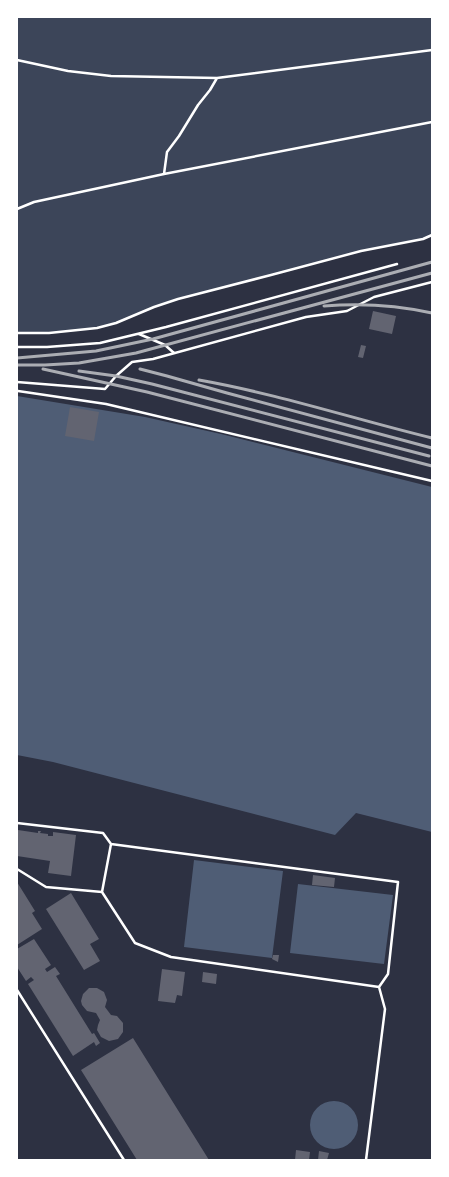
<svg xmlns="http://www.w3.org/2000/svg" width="449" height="1177" font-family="Commissioner,sans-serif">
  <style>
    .green { fill: #3c4559 }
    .water { fill: #4f5d75 }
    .building { fill: #626471 }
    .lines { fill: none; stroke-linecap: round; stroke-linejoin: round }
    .path { stroke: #fff; stroke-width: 2.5 }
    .service { stroke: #fff; stroke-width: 2.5 }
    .rail { stroke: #abadb3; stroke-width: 3 }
  </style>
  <rect width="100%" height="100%" fill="#2d3142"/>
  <path class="green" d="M 17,17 L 432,17 L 432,235 L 423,239 L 361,251 L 178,299 L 116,323 L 97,328 L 70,331 L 17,333 Z"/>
  <path class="water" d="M 17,396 L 145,417 L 221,434 L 432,487 L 432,832 L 356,813 L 335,835 L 53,762 L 17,755 Z
    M 194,860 L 283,871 L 272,958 L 184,947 Z
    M 298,884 L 393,895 L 384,964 L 290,953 Z
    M310 1125a24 24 0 1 1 48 0a24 24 0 1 1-48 0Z"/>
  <path class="building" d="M 373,311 L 396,316 L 392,334 L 369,329 Z
    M 361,345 L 366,346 L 363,358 L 358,357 Z
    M 70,407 L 99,412 L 94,441 L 65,436 Z
    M 18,830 L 38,833 L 38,831 L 41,831 L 40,833 L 48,834 L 48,836 L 53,836 L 53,832 L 76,835 L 71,876 L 48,873 L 50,861 L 17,856 Z
    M 313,875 L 335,878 L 334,887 L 312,885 Z
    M 17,882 L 35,911 L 32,913 L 42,929 L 17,945 Z
    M 71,893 L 99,939 L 90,944 L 100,961 L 84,970 L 46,909 Z
    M 34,939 L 51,965 L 45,969 L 47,972 L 55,967 L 60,974 L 56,976 L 92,1034 L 94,1033 L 100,1043 L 96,1046 L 94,1042 L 73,1056 L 28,984 L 34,980 L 31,977 L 26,981 L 17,967 L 17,949 Z
    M 273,955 L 279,955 L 278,962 L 272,959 Z
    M 162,969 L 185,972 L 182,996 L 177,995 L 175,1003 L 158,1001 Z
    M 203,972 L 217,974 L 216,984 L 202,982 Z
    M 89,988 L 97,988 L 104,992 L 107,1000 L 105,1007 L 111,1015 L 117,1016 L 123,1023 L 123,1032 L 118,1039 L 109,1041 L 101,1037 L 97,1030 L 98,1025 L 100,1020 L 96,1013 L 87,1011 L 82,1005 L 81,1001 L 83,994 Z
    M 133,1038 L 209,1160 L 137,1160 L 81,1070 Z
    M 296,1150 L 310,1152 L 309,1160 L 295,1160 Z
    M 319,1151 L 329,1153 L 327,1160 L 318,1160 Z"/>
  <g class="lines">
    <path class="path" d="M 17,60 L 68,71 L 111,76 L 217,78 L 432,50
      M 164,174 L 167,152 L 179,136 L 198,105 L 210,90 L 217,78
      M 17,209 L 34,202 L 164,174 L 432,122
      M 17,333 L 49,333 L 97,328 L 116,323 L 154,307 L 178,299 L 271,275 L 361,251 L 423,239 L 432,235
      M 18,391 L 106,404 L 432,481"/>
    <path class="service" d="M 139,334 L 165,345 L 174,353
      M 17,347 L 47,347 L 100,343 L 166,327 L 397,264
      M 17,382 L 105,389 L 116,376 L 132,362 L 153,359 L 306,317 L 347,311 L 374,297 L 432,282
      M 17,823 L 103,833 L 111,844 L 398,882 L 388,974 L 379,987 L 385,1009 L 366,1160
      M 111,844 L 102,892 L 135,943 L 171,957 L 379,987
      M 17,869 L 46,887 L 102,892
      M 17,990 L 124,1160"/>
    <path class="rail" d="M 324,306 C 361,303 396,305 432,313
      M 17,358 L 96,351 L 153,339 L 432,262
      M 17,365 L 45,365 L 79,363 L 136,353 L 432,273
      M 43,369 L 147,392 L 432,466
      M 140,369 L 167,376 L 227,393 L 432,448
      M 79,371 L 116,376 L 152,384 L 429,456
      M 199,380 C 278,394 354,419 432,438"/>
  </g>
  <rect width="449" height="1177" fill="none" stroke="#ffffff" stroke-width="36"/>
</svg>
